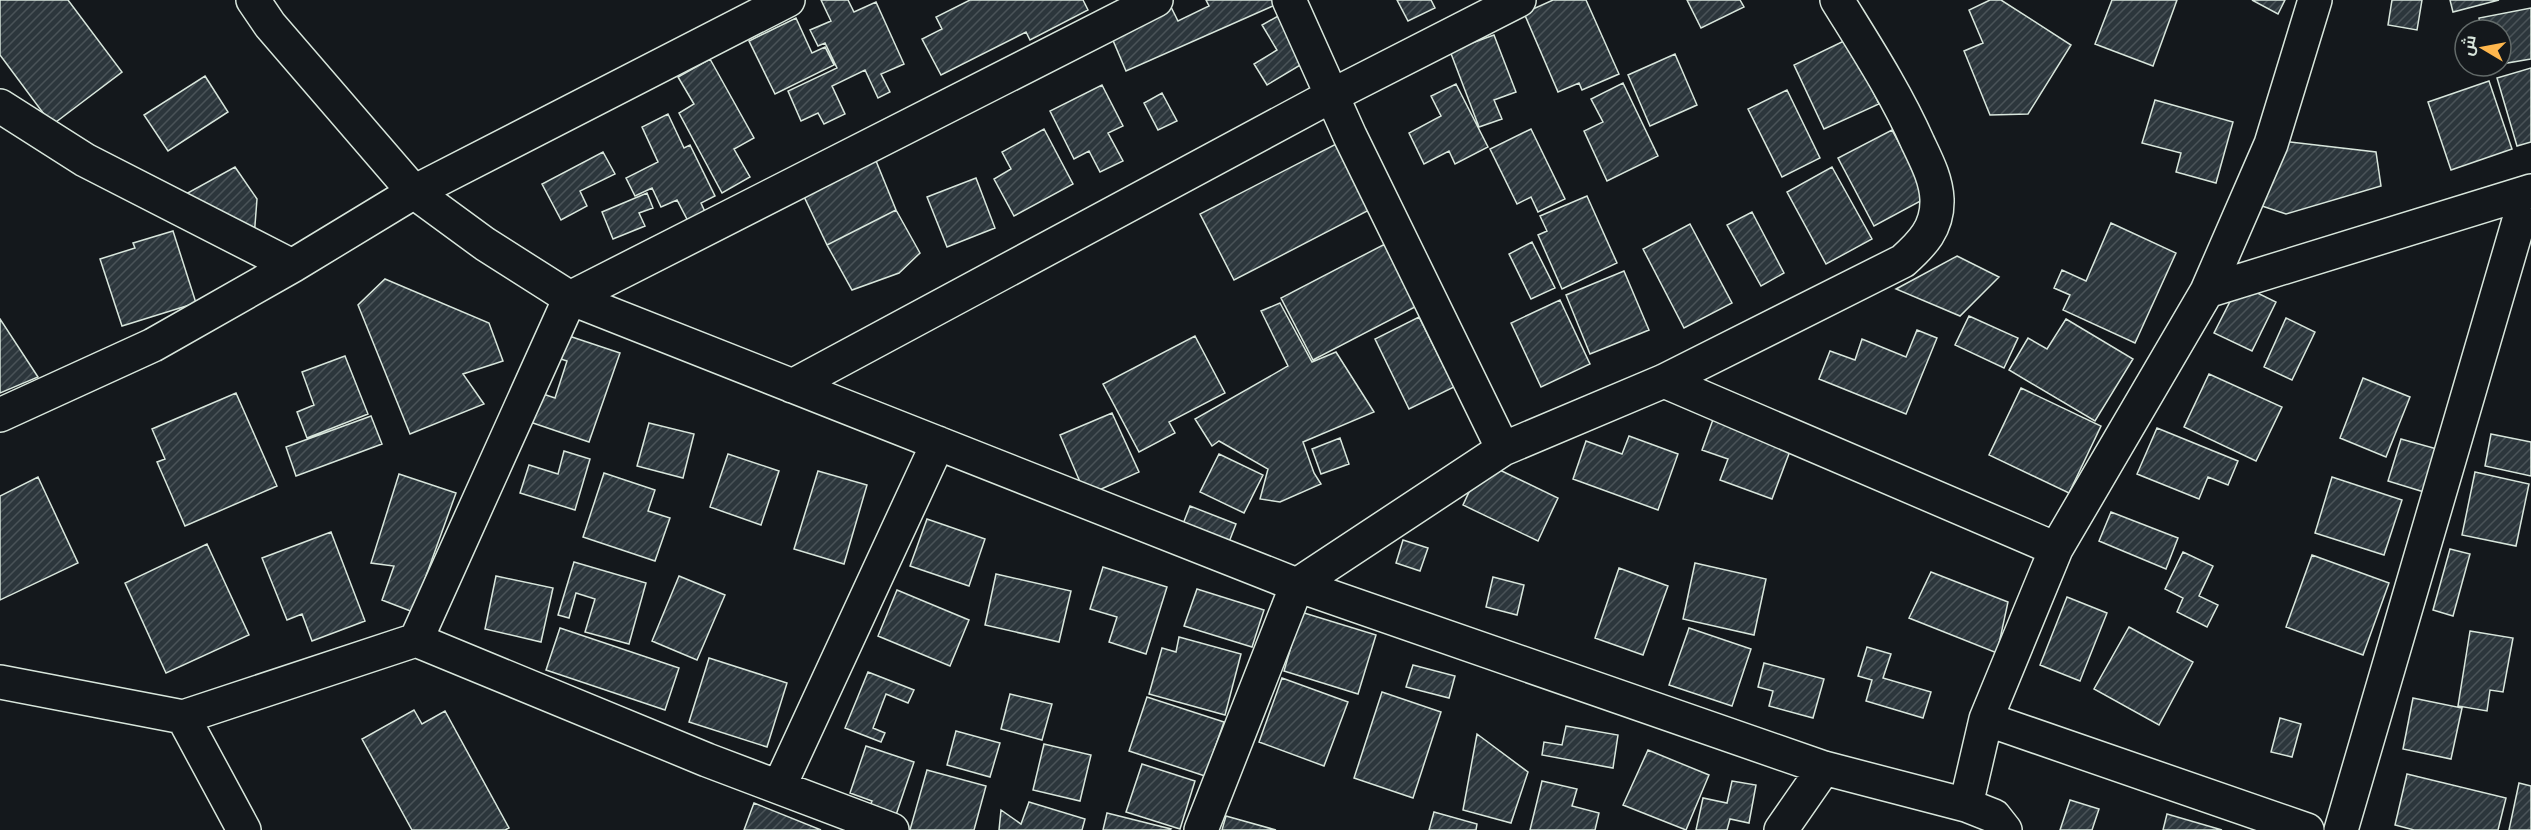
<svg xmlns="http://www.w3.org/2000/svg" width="2531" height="830" font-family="Quicksand,Cairo,sans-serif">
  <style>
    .building { fill: url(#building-hatch); stroke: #d8e6dc; stroke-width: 1.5 }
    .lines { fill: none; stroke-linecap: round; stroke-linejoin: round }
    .street-casing { stroke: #d8e6dc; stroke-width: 36 }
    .street { stroke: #14181c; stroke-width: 33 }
  </style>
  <defs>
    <pattern id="building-hatch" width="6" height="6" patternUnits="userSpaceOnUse" patternTransform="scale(1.5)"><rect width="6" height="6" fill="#2c363c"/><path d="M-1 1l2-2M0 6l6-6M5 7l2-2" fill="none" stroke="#4a5358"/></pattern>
  </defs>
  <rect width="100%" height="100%" fill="#14181c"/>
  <path class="building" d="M 0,0 L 68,0 L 122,72 L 52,125 L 0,55 Z
    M 821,0 L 848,0 L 854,12 L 876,2 L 904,64 L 881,74 L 890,92 L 878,98 L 865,70 L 832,86 L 845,114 L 824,124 L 818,113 L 801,121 L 788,91 L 837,68 L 825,43 L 818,46 L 810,30 L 831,21 Z
    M 970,0 L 1083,0 L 1088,10 L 1030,40 L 1026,32 L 941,75 L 922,39 L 942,29 L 936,17 Z
    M 1206,0 L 1273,0 L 1275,5 L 1126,71 L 1112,38 L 1169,3 L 1178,21 L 1209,6 Z
    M 1397,0 L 1431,0 L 1435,8 L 1408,21 Z
    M 1553,0 L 1586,0 L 1619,74 L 1582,90 L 1579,83 L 1558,92 L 1524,13 Z
    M 1687,0 L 1740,0 L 1744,7 L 1701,28 Z
    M 1990,0 L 2001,0 L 2071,45 L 2028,114 L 1990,115 L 1964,51 L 1983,43 L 1969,10 Z
    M 2112,0 L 2177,0 L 2153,66 L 2095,44 Z
    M 2252,0 L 2285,0 L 2278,14 Z
    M 2392,0 L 2422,0 L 2417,30 L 2388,25 Z
    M 2450,0 L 2499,0 L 2453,12 Z
    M 2531,8 L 2531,59 L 2501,64 L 2501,30 L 2481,30 L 2479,18 Z
    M 1280,15 L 1307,61 L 1267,85 L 1254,64 L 1277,50 L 1262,25 Z
    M 796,18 L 812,53 L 825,47 L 834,65 L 775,94 L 749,41 Z
    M 1494,35 L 1516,92 L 1494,100 L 1502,119 L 1479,127 L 1450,51 Z
    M 1848,39 L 1879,104 L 1824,129 L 1794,65 Z
    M 1675,54 L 1697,105 L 1650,126 L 1628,75 Z
    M 710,59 L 754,138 L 734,149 L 750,177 L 722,193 L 679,113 L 694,104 L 678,77 Z
    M 2531,68 L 2531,142 L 2517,146 L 2497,78 Z
    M 205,76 L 228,112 L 168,151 L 144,115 Z
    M 2489,81 L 2512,149 L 2451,170 L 2428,102 Z
    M 1623,83 L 1658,156 L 1607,181 L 1584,131 L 1603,122 L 1591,99 Z
    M 1456,84 L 1488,147 L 1455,164 L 1449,151 L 1424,164 L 1409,133 L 1441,116 L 1431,96 Z
    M 1102,85 L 1123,126 L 1108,133 L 1123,161 L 1100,172 L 1089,151 L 1074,159 L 1050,111 Z
    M 1787,90 L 1820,158 L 1782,177 L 1748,109 Z
    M 1162,93 L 1177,121 L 1158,130 L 1144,103 Z
    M 2155,100 L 2233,122 L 2216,183 L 2176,172 L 2181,153 L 2142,143 Z
    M 668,114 L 684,148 L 690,145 L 715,196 L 701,203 L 706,214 L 689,223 L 677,200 L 661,207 L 652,188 L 635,196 L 626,178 L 658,162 L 642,127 Z
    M 1044,129 L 1073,184 L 1014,216 L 994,179 L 1011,169 L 1002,152 Z
    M 1531,129 L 1565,199 L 1538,212 L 1531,197 L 1517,204 L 1490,149 Z
    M 1892,130 L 1928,197 L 1874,226 L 1838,158 Z
    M 1342,141 L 1375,207 L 1234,280 L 1200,214 Z
    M 2282,141 L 2376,152 L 2381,186 L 2286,214 L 2256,204 Z
    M 872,151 L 896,210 L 827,245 L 799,186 Z
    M 603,152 L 615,174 L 580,191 L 587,206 L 561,220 L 542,184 Z
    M 235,167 L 257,199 L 254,238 L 184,195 Z
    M 1832,167 L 1872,239 L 1826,264 L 1787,192 Z
    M 976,178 L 995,228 L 947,247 L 927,197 Z
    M 647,193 L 653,208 L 639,213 L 645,226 L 613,239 L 602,212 Z
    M 1587,196 L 1617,263 L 1562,289 L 1538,235 L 1547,231 L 1540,216 Z
    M 896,210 L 920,253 L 899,273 L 852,290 L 827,245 Z
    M 1752,212 L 1784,273 L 1761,286 L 1727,225 Z
    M 2111,223 L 2176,253 L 2135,343 L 2063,310 L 2070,295 L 2054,288 L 2062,270 L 2086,281 Z
    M 1690,224 L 1732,303 L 1684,328 L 1643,249 Z
    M 173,231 L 196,303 L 122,326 L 100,259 L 135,248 L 133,243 Z
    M 1532,242 L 1555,288 L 1531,299 L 1509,254 Z
    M 1385,244 L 1417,306 L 1313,360 L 1281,298 Z
    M 1957,256 L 1999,277 L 1960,316 L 1896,289 Z
    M 1624,271 L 1649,330 L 1590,354 L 1566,295 Z
    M 385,279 L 489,323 L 503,361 L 463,374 L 484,404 L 410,434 L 358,305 Z
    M 2239,284 L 2276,302 L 2252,351 L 2214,333 Z
    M 1560,300 L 1590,364 L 1541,387 L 1511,323 Z
    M 1280,303 L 1312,362 L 1336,352 L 1374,412 L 1303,442 L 1314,473 L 1321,484 L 1280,502 L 1260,499 L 1268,469 L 1219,441 L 1212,446 L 1195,419 L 1288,366 L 1261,311 Z
    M 1969,316 L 2018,338 L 2004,368 L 1955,345 Z
    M 1419,317 L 1454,387 L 1409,409 L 1375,339 Z
    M 2286,318 L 2315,332 L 2292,380 L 2264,367 Z
    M 0,319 L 38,377 L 0,393 Z
    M 2066,319 L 2133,359 L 2095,421 L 2009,370 L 2028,338 L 2047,349 Z
    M 1917,330 L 1937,338 L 1906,414 L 1819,379 L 1830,351 L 1855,360 L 1862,339 L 1906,357 Z
    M 563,334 L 620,353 L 589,442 L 530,422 L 540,393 L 555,398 L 567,361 L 555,357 Z
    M 1195,336 L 1225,393 L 1169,422 L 1175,433 L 1139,452 L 1103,384 Z
    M 345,356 L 368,414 L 307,438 L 297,412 L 314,405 L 302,372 Z
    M 2209,374 L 2282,407 L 2256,461 L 2184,427 Z
    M 2363,378 L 2410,397 L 2386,457 L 2340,438 Z
    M 2021,388 L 2101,426 L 2069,493 L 1989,455 Z
    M 236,393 L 277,486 L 185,526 L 157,462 L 165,459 L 152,429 Z
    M 1112,413 L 1139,472 L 1086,496 L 1060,435 Z
    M 1715,414 L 1793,443 L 1772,499 L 1720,480 L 1728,459 L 1702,450 Z
    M 371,416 L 382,444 L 296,476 L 286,447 Z
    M 649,423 L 694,434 L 683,478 L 637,466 Z
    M 2157,428 L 2238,461 L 2228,485 L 2208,477 L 2199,499 L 2137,474 Z
    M 2491,434 L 2531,442 L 2531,476 L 2485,466 Z
    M 1629,436 L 1678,454 L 1658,510 L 1573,479 L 1586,441 L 1622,454 Z
    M 1340,438 L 1349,464 L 1321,474 L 1312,449 Z
    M 2401,439 L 2437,449 L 2424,492 L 2388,481 Z
    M 564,451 L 590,459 L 575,510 L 520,493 L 529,465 L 558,474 Z
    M 728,454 L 779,471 L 761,525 L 710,507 Z
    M 1219,454 L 1263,475 L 1244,513 L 1200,492 Z
    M 1483,462 L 1558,498 L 1538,541 L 1463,505 Z
    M 818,471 L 867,485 L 844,564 L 794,549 Z
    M 2475,472 L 2529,484 L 2516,546 L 2462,535 Z
    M 604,473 L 655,490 L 648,511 L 670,518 L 655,561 L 583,537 Z
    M 399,474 L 456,493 L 413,612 L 382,600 L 394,566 L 371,563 Z
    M 38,477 L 78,563 L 0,600 L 0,496 Z
    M 2332,477 L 2402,500 L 2384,555 L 2315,533 Z
    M 1190,506 L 1236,524 L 1229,542 L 1183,524 Z
    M 2111,512 L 2178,538 L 2166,569 L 2099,541 Z
    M 927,519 L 985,539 L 969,586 L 910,566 Z
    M 331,532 L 365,621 L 312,641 L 302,614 L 287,620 L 262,558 Z
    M 1403,540 L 1428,548 L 1420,571 L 1396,563 Z
    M 207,544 L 249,635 L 166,673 L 125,583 Z
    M 2450,549 L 2470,554 L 2453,616 L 2433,610 Z
    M 2183,552 L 2213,566 L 2199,596 L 2218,605 L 2207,627 L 2177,612 L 2183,598 L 2165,589 Z
    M 2312,555 L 2389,583 L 2363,655 L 2286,627 Z
    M 574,562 L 646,583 L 629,644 L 585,632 L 595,599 L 576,593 L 569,618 L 558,615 Z
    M 1695,563 L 1766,579 L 1754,635 L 1683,619 Z
    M 1103,567 L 1167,587 L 1146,654 L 1109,642 L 1117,617 L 1090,609 Z
    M 1619,568 L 1668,586 L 1643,655 L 1595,638 Z
    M 1931,572 L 2008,602 L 1997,653 L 1909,618 Z
    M 996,574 L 1071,591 L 1059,642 L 985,625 Z
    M 496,576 L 553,588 L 541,642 L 485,629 Z
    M 679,576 L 725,595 L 697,660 L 652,641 Z
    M 1493,577 L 1524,585 L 1517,615 L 1486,607 Z
    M 1197,589 L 1264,610 L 1252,647 L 1184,626 Z
    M 897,590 L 969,620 L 950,666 L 878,636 Z
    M 2067,597 L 2107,613 L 2080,681 L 2040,665 Z
    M 1301,612 L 1376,635 L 1358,694 L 1284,671 Z
    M 2129,627 L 2193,662 L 2159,725 L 2094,689 Z
    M 560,628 L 679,668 L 665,710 L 546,670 Z
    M 1689,628 L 1751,649 L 1732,706 L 1669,685 Z
    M 2470,631 L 2513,638 L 2503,692 L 2490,690 L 2487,711 L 2458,706 Z
    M 1179,637 L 1241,654 L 1225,715 L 1149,694 L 1162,648 L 1176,652 Z
    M 1867,647 L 1891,654 L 1883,678 L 1931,692 L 1923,718 L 1866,701 L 1872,680 L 1858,676 Z
    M 709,658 L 787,683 L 767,747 L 689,722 Z
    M 1764,663 L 1824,679 L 1813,718 L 1769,706 L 1773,691 L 1758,687 Z
    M 1413,665 L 1455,676 L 1449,698 L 1406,687 Z
    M 868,672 L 914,690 L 908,703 L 886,694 L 873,728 L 885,733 L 881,742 L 845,728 Z
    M 1282,678 L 1348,702 L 1324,766 L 1259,742 Z
    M 1382,692 L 1441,712 L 1413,798 L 1354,778 Z
    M 1010,694 L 1052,704 L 1042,740 L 1001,729 Z
    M 1147,697 L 1224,722 L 1205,776 L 1129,751 Z
    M 2413,698 L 2462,708 L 2451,759 L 2403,749 Z
    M 414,710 L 422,724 L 445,711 L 509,828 L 505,830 L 412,830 L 362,739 Z
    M 2280,718 L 2301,724 L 2292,757 L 2271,752 Z
    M 1566,726 L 1618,735 L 1613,768 L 1542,755 L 1544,742 L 1562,745 Z
    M 956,731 L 1000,743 L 990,777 L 947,765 Z
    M 1477,734 L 1528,772 L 1511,823 L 1463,810 Z
    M 1044,744 L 1091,755 L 1080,801 L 1033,790 Z
    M 866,746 L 914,762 L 896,815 L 870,806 L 872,801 L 850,793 Z
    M 1648,750 L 1709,775 L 1686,830 L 1623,805 Z
    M 1142,764 L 1195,781 L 1180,829 L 1126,812 Z
    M 927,770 L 986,786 L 974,830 L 910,830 Z
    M 2407,774 L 2506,798 L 2498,830 L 2414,830 L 2395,825 Z
    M 1542,781 L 1577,789 L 1572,806 L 1599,813 L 1595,830 L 1530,830 Z
    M 1732,781 L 1756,785 L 1749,823 L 1730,819 L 1727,830 L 1696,830 L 1703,798 L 1727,803 Z
    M 2519,783 L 2531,786 L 2531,830 L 2509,830 Z
    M 2070,800 L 2099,809 L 2092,830 L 2060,830 Z
    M 1029,802 L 1085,819 L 1082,830 L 999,830 L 1001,810 L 1021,824 Z
    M 754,803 L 821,830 L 744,830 Z
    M 1434,812 L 1477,824 L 1476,830 L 1429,830 Z
    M 1107,813 L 1171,829 L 1170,830 L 1103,830 Z
    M 2167,814 L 2222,830 L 2163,830 Z
    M 1226,816 L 1276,830 L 1222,830 Z"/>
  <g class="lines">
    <defs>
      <path id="street" d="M 253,0 L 270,25 L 414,192 L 485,244 L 570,298 L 1297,585 L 1824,768 L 1966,805 L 1986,719 L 2307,830
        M 1289,0 L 1350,136 L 1503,449
        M 0,106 L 85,160 L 292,266 L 414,192 L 788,0
        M 2207,291 L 2271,144 L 2315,0
        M 1664,381 L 2056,549
        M 792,386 L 1331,96 L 1519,0
        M 0,415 L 153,345 L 292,266
        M 0,682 L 183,717 L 416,640
        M 183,717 L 244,830
        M 1986,719 L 2056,549 L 2207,291 L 2531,191
        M 779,787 L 938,443
        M 1966,805 L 1994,816 L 2005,830
        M 892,830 L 707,760 L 416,640 L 570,298 L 1156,0
        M 1201,830 L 1297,585 L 1503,449 L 1664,381 L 1903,261 C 1922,244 1938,228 1937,199 C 1936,179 1927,162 1918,143 C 1896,93 1866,47 1837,0
        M 1781,830 L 1824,768
        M 2341,830 L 2527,193"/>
    </defs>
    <use href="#street" class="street-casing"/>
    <use href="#street" class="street"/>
  </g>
  <g transform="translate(2483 48) rotate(280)"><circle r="28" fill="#14181c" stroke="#626a69" stroke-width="1.5"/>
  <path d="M0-4.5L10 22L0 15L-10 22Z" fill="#ffb74d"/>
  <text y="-9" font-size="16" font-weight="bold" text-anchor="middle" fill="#d8e6dc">ش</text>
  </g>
</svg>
